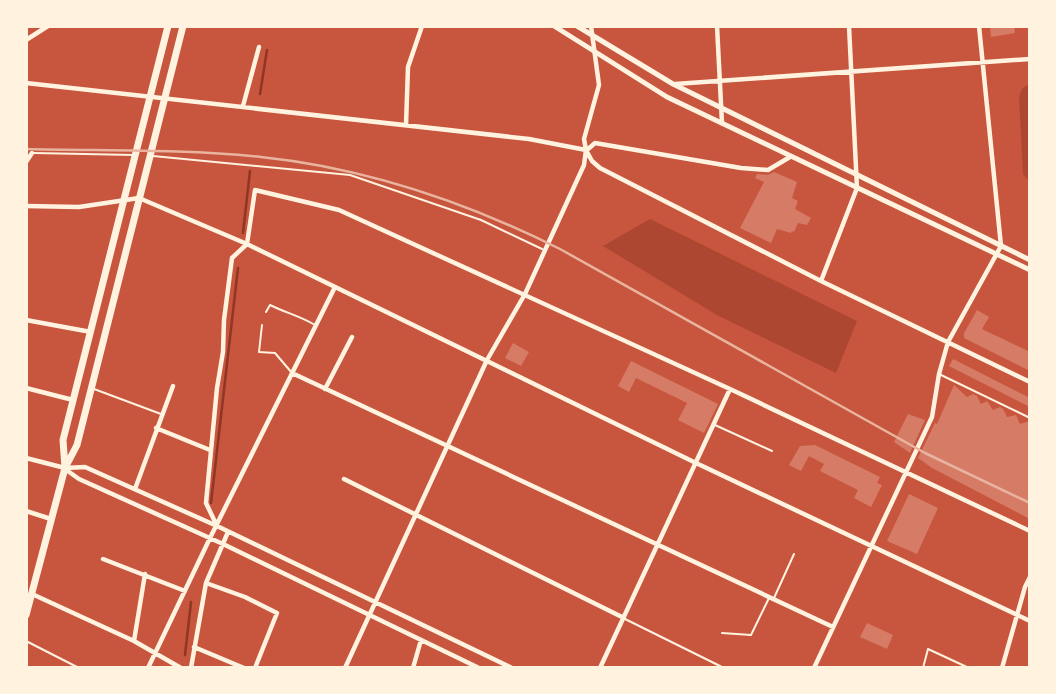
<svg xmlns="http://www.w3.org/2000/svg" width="1056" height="694" font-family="'PT Sans',sans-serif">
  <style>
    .green { fill: #ae4732 }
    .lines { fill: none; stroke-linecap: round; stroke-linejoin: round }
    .stream { stroke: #8f3625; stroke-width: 2.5 }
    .building { fill: #d67c66 }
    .service { stroke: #fff3e0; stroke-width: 2 }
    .minor { stroke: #fff3e0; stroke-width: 4.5 }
    .tertiary { stroke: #fff3e0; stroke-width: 5 }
    .primary { stroke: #fff3e0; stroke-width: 7 }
    .rail { stroke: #e9b49f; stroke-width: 2.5 }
  </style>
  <rect width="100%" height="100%" fill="#c8553d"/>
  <path class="green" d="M 1030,83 L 1030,182 L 1023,174 L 1019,97 L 1022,89 Z
    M 650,219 L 857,321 L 836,373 L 717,315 L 603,246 Z"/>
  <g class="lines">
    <path class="stream" d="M 260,94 L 267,50
      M 243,233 L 250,171
      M 211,503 L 238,268
      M 185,655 L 191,602
      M 183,668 L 183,667"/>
  </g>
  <path class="building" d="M 990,26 L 1014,26 L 1015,33 L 991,37 Z
    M 774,172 L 797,182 L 792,198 L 798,201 L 795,209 L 811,218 L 807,225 L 798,223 L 794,232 L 792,231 L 791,233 L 777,229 L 771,243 L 740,228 L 764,182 L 755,178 L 757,174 L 768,175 Z
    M 977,310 L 989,317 L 982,329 L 1030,352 L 1030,371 L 964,338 L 964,333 Z
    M 513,343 L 529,352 L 521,366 L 505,358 Z
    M 953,359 L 1030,398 L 1030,407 L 949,366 Z
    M 631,361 L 718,404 L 704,433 L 678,420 L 687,403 L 636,378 L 629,392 L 618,386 Z
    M 954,385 L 967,397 L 973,394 L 977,396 L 981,404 L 987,401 L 993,410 L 1000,407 L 1003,409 L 1007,417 L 1016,415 L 1020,424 L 1030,421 L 1030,519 L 932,468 L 918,458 L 935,423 L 937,424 Z
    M 908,414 L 925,420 L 910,453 L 894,442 Z
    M 815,445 L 880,477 L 877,483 L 882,485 L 871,507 L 854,498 L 858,490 L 820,471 L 824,464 L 809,456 L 801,471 L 789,465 L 800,446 Z
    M 909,494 L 938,508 L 917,554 L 887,541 Z
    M 867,623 L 893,635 L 887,649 L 860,637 Z"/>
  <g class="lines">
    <path class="service" d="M 34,153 L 134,155
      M 153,156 L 350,175 L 481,220 L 542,249
      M 266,312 L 270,305 C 286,313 300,316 315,325
      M 262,325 L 259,352 L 275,353 L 292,373
      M 939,374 L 1030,418
      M 94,389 L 161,414
      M 715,425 L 772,451
      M 774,598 L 794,554
      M 623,618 L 724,668
      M 722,633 L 751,635 L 769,598
      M 26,641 L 79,668
      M 923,668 L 928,649 L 969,668"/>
    <path class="minor" d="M 717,26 L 722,123
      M 26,40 L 48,26
      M 26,83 L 529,139 L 586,150 L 592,161 L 600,168 L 821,281 L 1030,382
      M 675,84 L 1030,59
      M 243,106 L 259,47
      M 406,125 L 408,67 L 422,26
      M 587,150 L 595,143 L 741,168 L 768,170 L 790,157
      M 26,162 L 32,153
      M 26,206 L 79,207 L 139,198 L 247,244 L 696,463 L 1030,621
      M 821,281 L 857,188 L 849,26
      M 26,320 L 91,332
      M 292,373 L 833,627
      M 26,388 L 73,400
      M 325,389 L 352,337
      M 156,428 L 210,450
      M 26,458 L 65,468 L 85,467 L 217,526 L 512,668
      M 65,469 L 79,479 L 223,544 L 479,668
      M 344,479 L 622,617
      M 135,489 L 173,386
      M 26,511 L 51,519
      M 217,526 L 206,503 L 217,388 L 223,352 L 224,320 L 232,258 L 247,244 L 255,190 L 339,210 L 730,389 L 1030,531
      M 103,559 L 185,591
      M 206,583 L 245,597 L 277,613 L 255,668
      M 32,594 L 134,641 L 181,668
      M 134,641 L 145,574
      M 194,647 L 244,668
      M 148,668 L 210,538 L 335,287
      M 191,668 L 206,583 L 228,532
      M 345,668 L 487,360 L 525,294 L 584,165 L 586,150 L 584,139 L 599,85 L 591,26
      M 413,668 L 421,640
      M 600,668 L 730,389
      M 814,668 L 932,417 L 939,374 L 948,342 L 1001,246 L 979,26
      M 1002,668 L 1025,587 L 1030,577"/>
    <path class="tertiary" d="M 554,26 L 667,97 L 1030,270
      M 577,26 L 673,84 L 1030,260"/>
    <path class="primary" d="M 65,468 L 63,440 L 168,26
      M 26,615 L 65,468 L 77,445 L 183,26"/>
    <path class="rail" d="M 26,149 C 104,151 183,149 261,157 C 366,168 466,202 560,249 L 925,453 L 1030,503"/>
  </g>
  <rect width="1056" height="694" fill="none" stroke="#fff3e0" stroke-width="56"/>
</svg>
